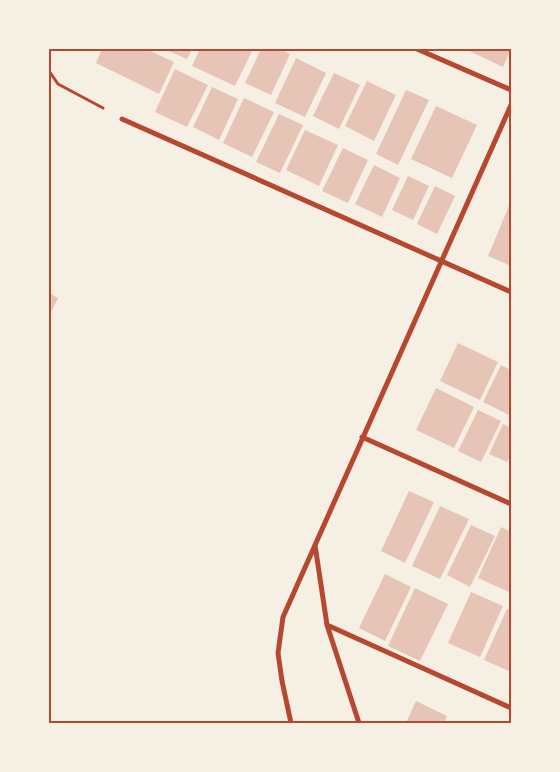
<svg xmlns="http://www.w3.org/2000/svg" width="560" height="772" font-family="Raleway,sans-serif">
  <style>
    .building { fill: #e6c5b7 }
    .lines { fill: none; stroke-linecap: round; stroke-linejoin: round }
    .path { stroke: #b5482f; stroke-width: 3 }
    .minor { stroke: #b5482f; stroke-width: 5 }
    .neatline { fill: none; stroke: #b5482f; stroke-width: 2 }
  </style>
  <rect width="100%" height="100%" fill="#f6efe4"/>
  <path class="building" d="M 102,49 L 146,49 L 174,62 L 159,94 L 96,63 Z
    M 164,49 L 192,49 L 187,59 Z
    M 200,49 L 253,49 L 235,86 L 192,66 Z
    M 261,49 L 279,49 L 290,54 L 271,95 L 245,83 Z
    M 465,49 L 511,49 L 503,67 Z
    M 296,58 L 326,73 L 305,117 L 275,103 Z
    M 175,69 L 208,85 L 187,127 L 155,112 Z
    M 334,73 L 360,85 L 339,129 L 313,116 Z
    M 367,81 L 396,95 L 374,141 L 345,126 Z
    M 212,87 L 238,99 L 219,140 L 193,127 Z
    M 406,90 L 429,100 L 398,165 L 376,154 Z
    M 244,98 L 274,112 L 252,157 L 223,143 Z
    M 436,106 L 477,125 L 452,178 L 411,159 Z
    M 279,114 L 303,125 L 280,173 L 256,162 Z
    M 305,130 L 338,145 L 319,186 L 286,170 Z
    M 343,148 L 368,160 L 348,203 L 322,191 Z
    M 374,165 L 400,178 L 382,217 L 355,204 Z
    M 408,176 L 429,186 L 413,220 L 392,210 Z
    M 435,186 L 455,196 L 437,234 L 417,224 Z
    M 511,201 L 511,266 L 488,256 Z
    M 49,293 L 58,298 L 49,316 Z
    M 458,343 L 498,362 L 480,400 L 440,381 Z
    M 501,365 L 511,370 L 511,416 L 483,402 Z
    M 436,388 L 474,407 L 454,448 L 416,430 Z
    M 478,410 L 501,421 L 481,462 L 458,451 Z
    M 503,424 L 511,428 L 511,454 L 507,462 L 489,454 Z
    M 409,491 L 434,502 L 405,563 L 381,551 Z
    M 440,506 L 469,519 L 440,579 L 412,566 Z
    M 471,525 L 495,536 L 470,587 L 447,575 Z
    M 501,527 L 511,532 L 511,587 L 509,592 L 478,578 Z
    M 385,574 L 411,587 L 385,641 L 359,628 Z
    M 415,588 L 448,604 L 420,661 L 388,646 Z
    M 471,592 L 503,606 L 480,657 L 448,643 Z
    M 507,609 L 511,610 L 511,672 L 484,660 Z
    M 416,701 L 447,716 L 444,723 L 406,723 Z"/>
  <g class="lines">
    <path class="path" d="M 49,52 L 49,49
      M 49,71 L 58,84 L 103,108"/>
    <path class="minor" d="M 417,49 L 511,90
      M 122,119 L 511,292
      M 362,437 L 511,504
      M 315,545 L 327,625 L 359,723
      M 327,625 L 511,708
      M 291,723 L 282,681 L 278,653 L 283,617 L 511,105"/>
  </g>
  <rect width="560" height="772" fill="none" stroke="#f6efe4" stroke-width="100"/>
  <rect x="50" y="50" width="460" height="672" class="neatline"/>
</svg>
